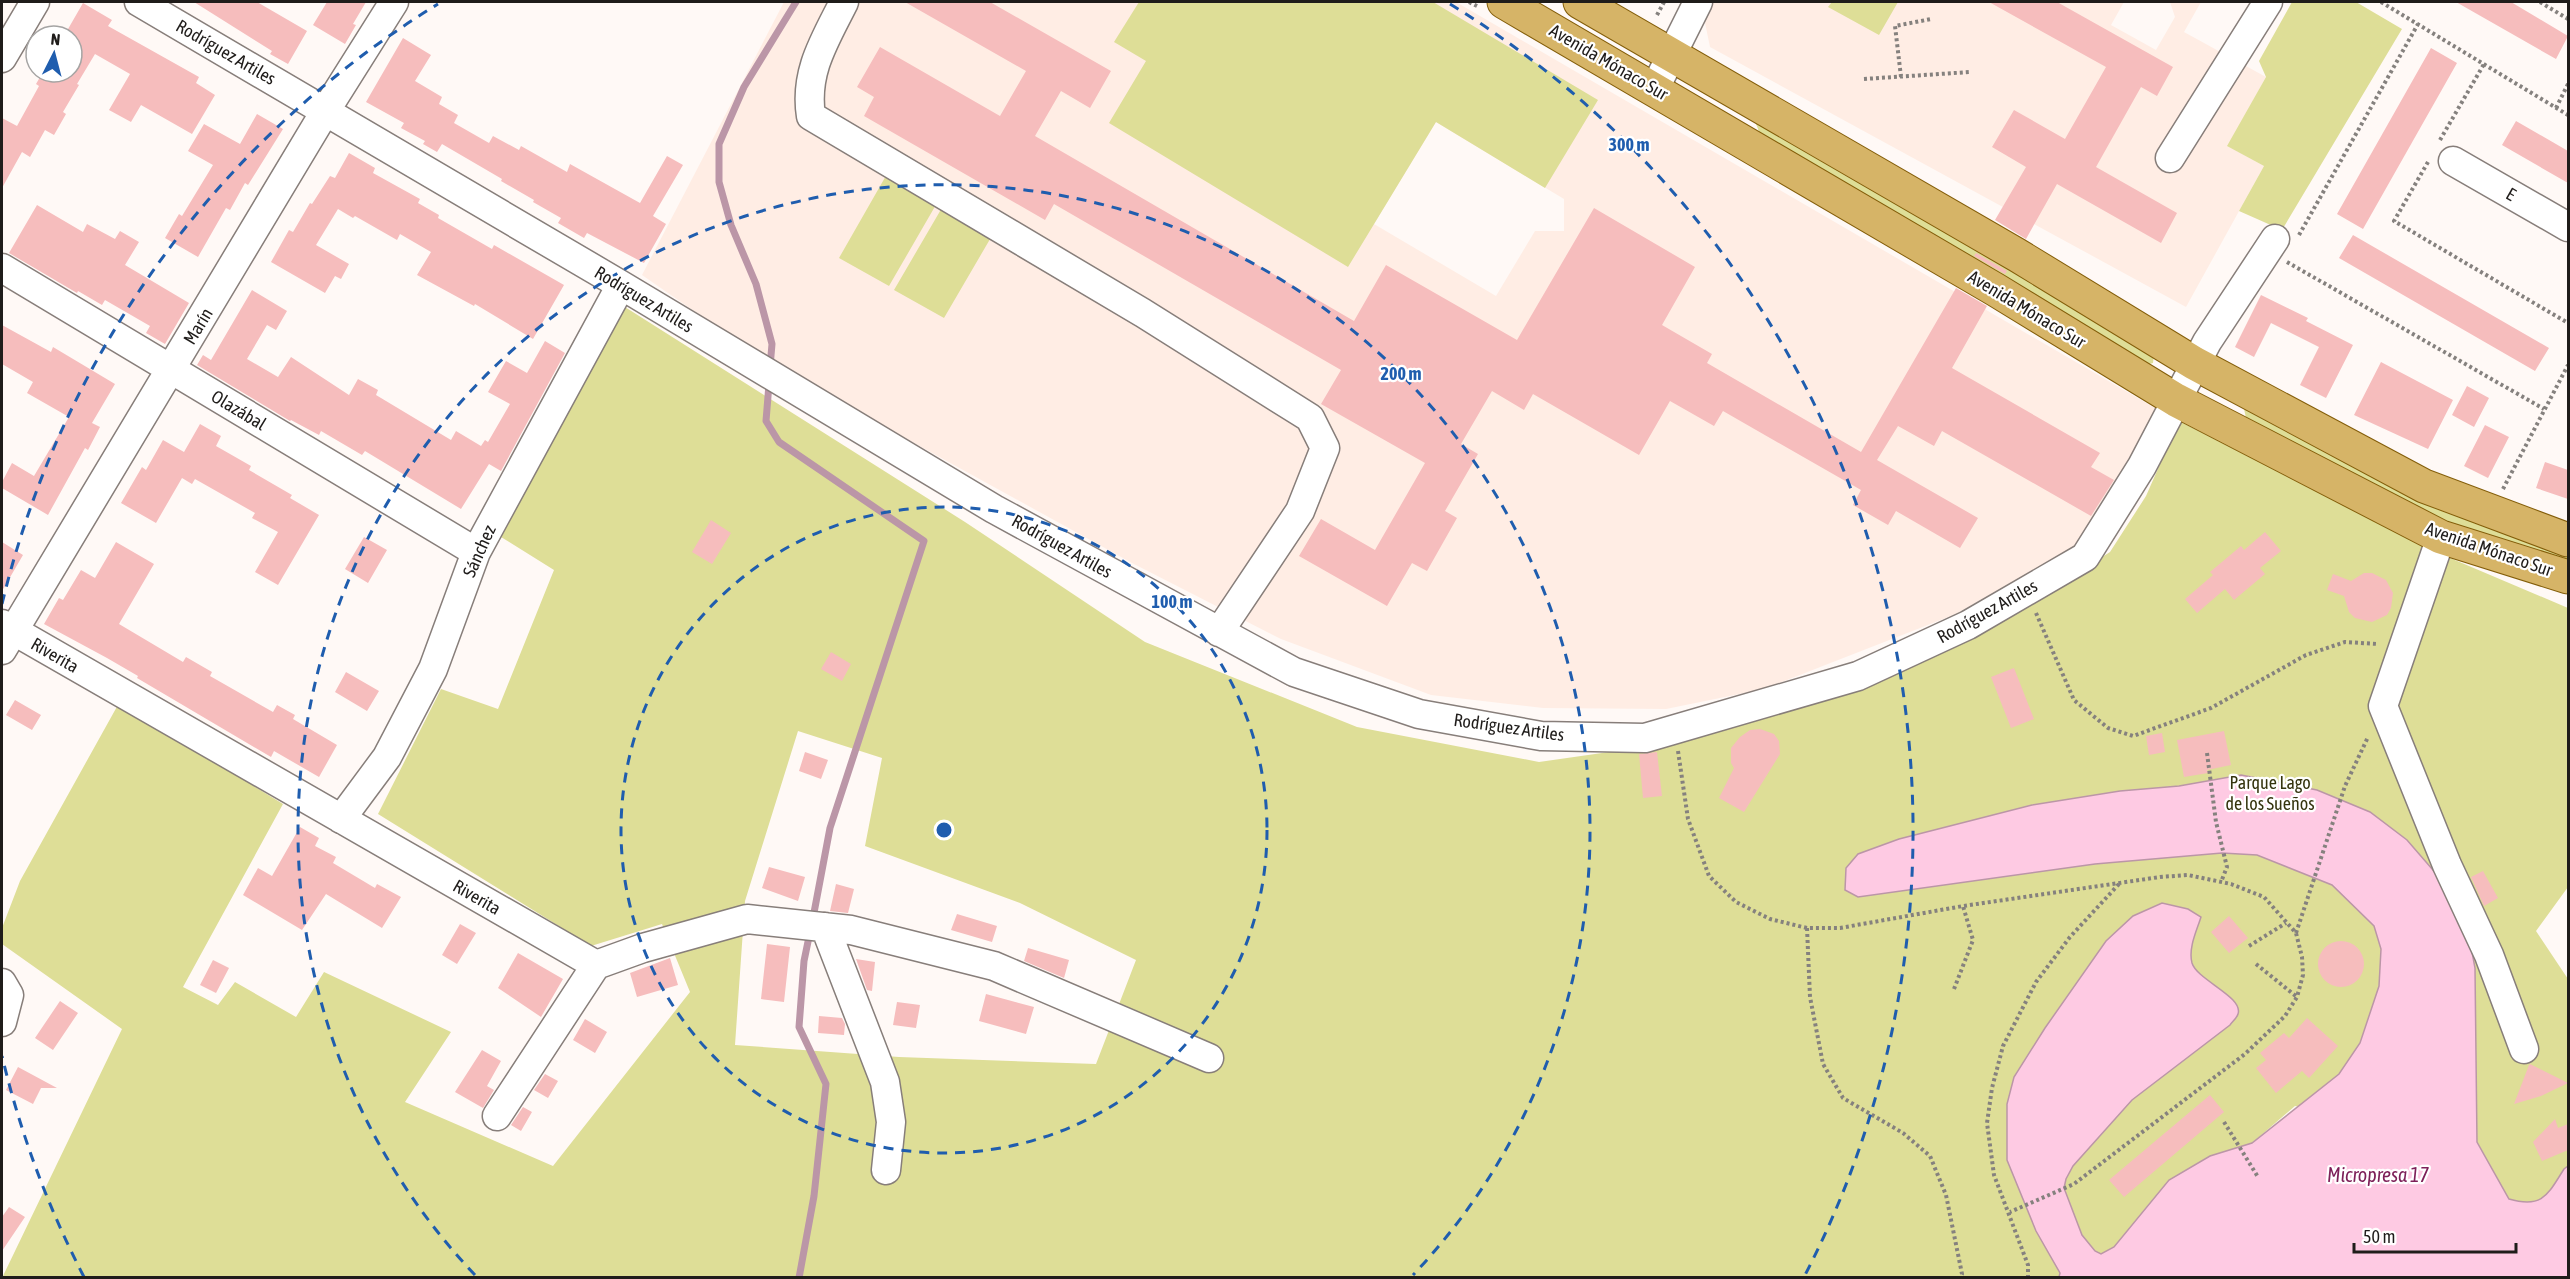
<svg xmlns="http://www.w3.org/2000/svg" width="2570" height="1279" font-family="'Asap Condensed',sans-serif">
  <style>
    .built { fill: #ffede4; fill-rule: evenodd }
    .green { fill: #dede97; fill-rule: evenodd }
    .water { fill: #fecae3; stroke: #bb96a7; stroke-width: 1.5 }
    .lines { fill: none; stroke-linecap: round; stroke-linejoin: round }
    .stream { stroke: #bb96a7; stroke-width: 7 }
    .building { fill: #f6bdbd }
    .minor-casing { stroke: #877e7a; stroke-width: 31 }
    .major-casing { stroke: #845e0a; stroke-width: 35 }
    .path { stroke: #85817e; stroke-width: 4; stroke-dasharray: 3 3; stroke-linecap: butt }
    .minor { stroke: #fff; stroke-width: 28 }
    .major { stroke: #d6b467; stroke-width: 33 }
    .ring { fill: none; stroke: #1f5dae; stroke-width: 3; stroke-dasharray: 10 8 }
    .labels { text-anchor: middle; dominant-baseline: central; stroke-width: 4.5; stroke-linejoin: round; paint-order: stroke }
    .street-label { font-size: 18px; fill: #1f1c1a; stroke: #fff }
    .park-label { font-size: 18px; fill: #35340e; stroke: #fff }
    .water-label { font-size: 20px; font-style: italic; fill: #7d2059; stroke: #fff }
    .centre { fill: #1f5dae; stroke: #fff; stroke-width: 3 }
    .ring-label { font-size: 18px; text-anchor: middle; font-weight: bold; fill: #1f5dae; stroke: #fff; stroke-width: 4.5; stroke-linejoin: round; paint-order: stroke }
  </style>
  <rect width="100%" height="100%" fill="#fff9f6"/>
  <path class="built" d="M 784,2 L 1456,2 L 2155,408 L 2119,485 L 2079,544 L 1956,614 L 1764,689 L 1666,709 L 1543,708 L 1431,695 L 1281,639 L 1132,563 L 769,363 L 642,275 ZM 1436,122 L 1564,199 L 1564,231 L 1535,231 L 1496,296 L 1374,224 Z
    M 1713,2 L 2124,2 L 2111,25 L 2156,50 L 2175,17 L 2170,2 L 2201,2 L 2184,32 L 2266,77 L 2228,146 L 2264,166 L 2186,307 L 1710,47 L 1704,18 Z"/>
  <path class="green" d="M 1139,2 L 1433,2 L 1598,100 L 1545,188 L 1436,122 L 1348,267 L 1109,123 L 1146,61 L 1114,42 Z
    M 1832,2 L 1898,2 L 1879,35 L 1828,7 Z
    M 2292,2 L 2356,2 L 2402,29 L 2282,230 L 2239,211 L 2264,166 L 2227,146 L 2266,77 L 2259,61 Z
    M 1764,122 L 2154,354 L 2153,363 L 2146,365 L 1760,134 L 1756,124 Z
    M 887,174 L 937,203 L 889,286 L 839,258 Z
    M 943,206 L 993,234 L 944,318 L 894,290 Z
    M 617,302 L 965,522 L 1145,642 L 1357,727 L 1539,762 L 1616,751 L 2011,615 L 2110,552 L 2146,496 L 2179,421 L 2436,552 L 2568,608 L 2568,887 L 2536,931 L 2568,979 L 2568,1166 L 2564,1169 C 2548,1194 2544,1209 2509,1199 L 2477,1142 L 2295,1106 L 2252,1143 L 2169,1180 L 2114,1247 L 2069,1277 L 2,1278 L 122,1029 L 2,944 L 2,928 L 20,881 L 119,703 L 283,804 L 183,987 L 218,1005 L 235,982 L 296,1017 L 324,972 L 451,1032 L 405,1102 L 553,1166 L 690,992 L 662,924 L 591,946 L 378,814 L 441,689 L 498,709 L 554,570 L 501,537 ZM 798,731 L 882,758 L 865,846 L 1020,903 L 1136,960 L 1096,1064 L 899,1057 L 735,1045 L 745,901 Z
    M 2252,405 L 2568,554 L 2568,567 L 2426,513 L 2246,418 L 2244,409 Z"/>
  <path class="water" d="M 2241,775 L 2317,790 L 2370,812 L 2407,840 L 2439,877 L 2467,925 L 2475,968 L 2477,1142 L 2509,1199 C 2543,1209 2548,1194 2564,1169 L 2568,1166 L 2568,1277 L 2059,1277 L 2060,1273 L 2036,1231 L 2007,1160 L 2007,1104 L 2014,1077 L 2045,1028 L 2106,941 L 2133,916 L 2162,903 L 2188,909 L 2201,917 C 2197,930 2188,948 2192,963 C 2197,980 2244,997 2238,1014 C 2237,1018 2232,1022 2230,1025 L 2132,1100 L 2073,1166 L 2066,1179 L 2064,1188 L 2082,1235 L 2095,1251 L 2101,1254 L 2114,1247 L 2169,1180 L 2210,1156 L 2252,1143 L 2339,1074 L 2360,1043 L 2379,986 L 2381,949 L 2374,926 L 2332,885 L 2257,855 L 2222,853 L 2095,864 L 1858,897 L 1845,890 L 1846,868 L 1858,854 L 1899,839 L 2032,805 L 2120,791 L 2179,786 Z"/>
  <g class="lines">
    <path class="stream" d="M 770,367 L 772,344 L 756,284 L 731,225 L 719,182 L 719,144 L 744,87 L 796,2
      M 769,384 L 766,421 L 779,442 L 924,541 L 830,828 L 813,918
      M 799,1278 L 814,1196 L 826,1084 L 799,1027 L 804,961 L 810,932"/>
  </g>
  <path class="building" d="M 194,2 L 257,2 L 307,31 L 288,64 L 270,54 L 272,51 Z
    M 327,2 L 366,2 L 353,24 L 356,25 L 345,44 L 313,25 Z
    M 905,2 L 990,2 L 1111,71 L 1090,108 L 1061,91 L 1035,136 L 1354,321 L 1386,265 L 1517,340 L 1594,208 L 1695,267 L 1662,325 L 1712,354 L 1707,363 L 1861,452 L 1956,288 L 1987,306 L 1952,368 L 2100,453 L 2091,467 L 2114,480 L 2091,516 L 1942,431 L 1934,446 L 1898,426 L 1877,460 L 1978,518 L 1960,548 L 1896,511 L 1888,525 L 1853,505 L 1861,490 L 1723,411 L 1714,426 L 1670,401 L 1639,455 L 1533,394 L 1524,410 L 1492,391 L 1461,444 L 1478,454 L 1445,511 L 1457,518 L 1427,571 L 1412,563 L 1387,606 L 1299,556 L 1321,519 L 1375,550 L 1425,463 L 1321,404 L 1341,370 L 1054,204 L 1045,220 L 864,116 L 874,97 L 857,87 L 880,47 L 1000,116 L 1026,71 Z
    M 1989,2 L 2057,2 L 2173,67 L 2157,96 L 2141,87 L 2096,167 L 2177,213 L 2161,243 L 2057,184 L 2026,239 L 1995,220 L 2026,167 L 1992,147 L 2014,110 L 2065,139 L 2106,67 Z
    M 2456,2 L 2511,2 L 2568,36 L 2556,59 Z
    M 83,3 L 112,20 L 108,26 L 199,77 L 196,83 L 215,95 L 192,134 L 141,105 L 131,122 L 109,110 L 130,74 L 95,54 L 77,84 L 79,85 L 63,112 L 66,114 L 54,135 L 45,130 L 30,157 L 22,152 L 2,188 L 2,118 L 17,126 L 39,86 L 36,84 L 43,72 L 72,72 L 72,36 L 64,36 Z
    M 403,38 L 431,55 L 415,81 L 442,97 L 439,104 L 458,115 L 454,123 L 489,143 L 493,136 L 519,150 L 521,146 L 567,172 L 570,164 L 640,203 L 667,156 L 683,165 L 653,216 L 666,224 L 644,263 L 587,233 L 584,238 L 558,223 L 561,218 L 533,202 L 534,200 L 501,181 L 502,179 L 442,144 L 437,152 L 423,144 L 425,141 L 401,128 L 404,123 L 366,102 Z
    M 2431,48 L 2457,63 L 2363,229 L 2337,214 Z
    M 257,114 L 283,129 L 248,185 L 245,183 L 230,210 L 226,208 L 198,257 L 165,238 L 179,214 L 182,216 L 213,165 L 188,151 L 204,124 L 240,144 Z
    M 2516,121 L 2568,151 L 2568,183 L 2502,145 Z
    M 349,153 L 375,168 L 373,173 L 420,199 L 418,203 L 439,215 L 438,218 L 492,249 L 494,245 L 564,285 L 533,339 L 475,304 L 474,306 L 417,275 L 431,252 L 400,234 L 397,240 L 355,216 L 353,218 L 338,209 L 316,245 L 349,264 L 341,279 L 335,276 L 325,293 L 271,262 L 289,230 L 293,232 L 310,203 L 312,204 L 330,176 L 335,178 Z
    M 37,205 L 83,232 L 87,224 L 115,239 L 120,231 L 139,242 L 125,265 L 189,303 L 165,344 L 146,333 L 150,326 L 105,300 L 102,305 L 78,291 L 77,293 L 9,253 Z
    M 2353,235 L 2549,348 L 2535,371 L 2339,258 Z
    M 1976,253 L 2007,271 L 2005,274 L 1974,256 Z
    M 252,290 L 287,311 L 276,330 L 267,325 L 247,359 L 278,377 L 291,357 L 349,395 L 358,379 L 378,390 L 376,395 L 451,440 L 456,431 L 481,446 L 485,440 L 488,442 L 510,404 L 488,392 L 506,361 L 527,373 L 545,341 L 565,353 L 501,471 L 489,464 L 461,509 L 365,451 L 362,455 L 321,431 L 319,435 L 291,420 L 290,421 L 197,365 L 203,355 L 211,360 Z
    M 2261,295 L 2308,318 L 2306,321 L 2353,345 L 2326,398 L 2300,385 L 2319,347 L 2271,323 L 2254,357 L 2235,347 Z
    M 2,325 L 51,352 L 53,347 L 115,384 L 92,423 L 100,427 L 88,450 L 85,448 L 48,515 L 2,488 L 2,482 L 12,463 L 34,476 L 69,417 L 27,393 L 33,382 L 2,364 Z
    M 2381,362 L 2453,400 L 2428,449 L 2354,415 Z
    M 2467,386 L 2489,398 L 2474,427 L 2452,415 Z
    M 200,424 L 221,436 L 216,446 L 251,466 L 249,470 L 292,495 L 290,498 L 319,515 L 278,585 L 255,572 L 278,532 L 252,518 L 255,513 L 195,479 L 192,484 L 182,478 L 156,523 L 121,503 L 142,467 L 146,470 L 163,440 L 184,452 Z
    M 2485,425 L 2509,437 L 2488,478 L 2464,466 Z
    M 2545,462 L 2568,470 L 2568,499 L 2536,488 Z
    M 711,520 L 731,533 L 712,564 L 692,552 Z
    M 2265,532 L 2281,551 L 2260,568 L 2265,574 L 2234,600 L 2225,589 L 2197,613 L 2185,599 L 2213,575 L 2210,572 L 2241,546 L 2244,550 Z
    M 364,537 L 387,550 L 368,583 L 345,569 Z
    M 2,542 L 23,555 L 2,591 Z
    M 116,542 L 154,564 L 119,624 L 183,662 L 186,657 L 212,672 L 210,676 L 273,712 L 277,705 L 295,715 L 293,719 L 337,745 L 319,777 L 274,751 L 271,757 L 137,678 L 138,676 L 107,658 L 44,624 L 59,598 L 63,600 L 81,570 L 95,578 Z
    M 2364,573 L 2372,573 L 2386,580 L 2393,593 L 2391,608 L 2387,615 L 2372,622 L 2355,618 L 2349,612 L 2344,596 L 2327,590 L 2333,574 L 2351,581 Z
    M 831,652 L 851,664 L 842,681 L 821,669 Z
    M 2014,668 L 2034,719 L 2011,728 L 1991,677 Z
    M 346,672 L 379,691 L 367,711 L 335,692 Z
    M 15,700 L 41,715 L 32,730 L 6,715 Z
    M 1760,729 L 1774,734 L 1779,741 L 1780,754 L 1744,812 L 1719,798 L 1734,768 L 1731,763 L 1731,748 L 1740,737 L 1750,730 Z
    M 2224,731 L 2231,765 L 2207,770 L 2208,773 L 2184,777 L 2177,740 Z
    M 2162,733 L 2165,752 L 2149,755 L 2146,736 Z
    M 805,752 L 828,760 L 821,779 L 799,771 Z
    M 1657,752 L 1662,796 L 1643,798 L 1639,754 Z
    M 300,827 L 319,838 L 315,846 L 336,857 L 333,863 L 375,888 L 377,884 L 401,897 L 382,928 L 326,894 L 302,930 L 243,895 L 258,868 L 272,876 Z
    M 769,867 L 805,877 L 798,901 L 762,888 Z
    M 2483,871 L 2498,898 L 2484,906 L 2471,877 Z
    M 836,884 L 854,889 L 848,913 L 830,911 Z
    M 957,914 L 997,926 L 992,942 L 951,930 Z
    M 2229,916 L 2248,938 L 2229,953 L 2211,932 Z
    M 460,924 L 476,933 L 457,964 L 442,955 Z
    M2318 964a23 23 0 1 1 46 0a23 23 0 1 1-46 0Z
    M 767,944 L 790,947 L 784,1002 L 761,999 Z
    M 1028,948 L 1069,960 L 1064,978 L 1024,961 Z
    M 518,953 L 563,979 L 541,1017 L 498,988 Z
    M 670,958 L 678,985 L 637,997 L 630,973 Z
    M 856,959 L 875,962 L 872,991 L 867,990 Z
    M 213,960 L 229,968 L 216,993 L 200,985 Z
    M 986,994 L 1034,1007 L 1026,1034 L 979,1021 Z
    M 60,1001 L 78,1013 L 53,1050 L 35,1038 Z
    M 897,1002 L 920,1005 L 916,1028 L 893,1025 Z
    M 819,1016 L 842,1018 L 845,1024 L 844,1035 L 818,1033 Z
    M 2307,1018 L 2338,1046 L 2309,1078 L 2302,1071 L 2276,1093 L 2256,1068 L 2266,1060 L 2260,1053 L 2284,1033 L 2289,1038 Z
    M 585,1019 L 607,1032 L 595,1053 L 573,1040 Z
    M 482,1050 L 501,1061 L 487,1086 L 494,1090 L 483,1108 L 455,1092 Z
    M 2529,1065 L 2530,1064 L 2568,1083 L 2541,1096 L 2514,1104 Z
    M 18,1067 L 57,1088 L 41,1088 L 33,1104 L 6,1090 Z
    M 545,1074 L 558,1081 L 548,1098 L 534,1090 Z
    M 2210,1095 L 2224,1112 L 2124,1197 L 2109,1180 Z
    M 523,1107 L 532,1112 L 521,1131 L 511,1125 Z
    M 2555,1119 L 2558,1128 L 2568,1124 L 2568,1150 L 2542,1161 L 2533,1142 Z
    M 9,1207 L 25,1217 L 2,1251 L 2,1217 Z"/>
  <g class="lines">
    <defs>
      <path id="minor" d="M 139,2 L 621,285 L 994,509 L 1294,672 L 1419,714 L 1541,736 L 1645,738 L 1858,676 L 1968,625 L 2085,557 L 2142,466 L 2207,342 L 2275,239
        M 844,2 C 825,40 804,72 811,116 L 1143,313 L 1310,418 L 1325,448 L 1300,511 L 1219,632
        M 2,58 L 35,2
        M 1655,88 L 1698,2
        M 2170,158 L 2268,2
        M 2453,161 L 2568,227
        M 2,268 L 476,552
        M 2441,537 L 2383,706 L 2447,865 L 2489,955 L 2524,1049
        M 2,624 L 596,965
        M 2,650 L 326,110 L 394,2
        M 341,819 L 387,757 L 433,669 L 476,552 L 621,285
        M 825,927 L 885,1082 L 891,1122 L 886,1170
        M 596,965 L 643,948 L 747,919 L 851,930 L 994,966 L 1209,1058
        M 2,983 L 9,995 L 2,1022
        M 497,1116 L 596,965"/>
      <path id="major" d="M 1504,2 L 1996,290 L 2176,400 L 2441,537 L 2568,577
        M 1580,2 L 2017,255 L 2194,363 L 2424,486 L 2568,540"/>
    </defs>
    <use href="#minor" class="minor-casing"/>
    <use href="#major" class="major-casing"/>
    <path class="path" d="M 1469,2 L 1477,6
      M 2381,2 L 2568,115
      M 2540,2 L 2568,19
      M 1657,15 L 1664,2
      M 1901,77 L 1895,26 L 1931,19
      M 1864,79 L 1970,72
      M 2556,108 L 2568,84
      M 2440,140 L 2484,64
      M 2428,162 L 2394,221 L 2568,323
      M 2299,235 L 2418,24
      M 2287,262 L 2544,409
      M 2503,489 L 2568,365
      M 2036,613 L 2074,700 L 2108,728 L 2133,736 L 2211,708 L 2306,655 L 2345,642 L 2378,644
      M 1678,751 L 1688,819 L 1709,876 L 1736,902 L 1770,919 L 1807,928 L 1840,928 L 1963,906 L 2160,877 L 2188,875 L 2231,884 L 2264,897 L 2296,933 L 2302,957 L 2303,975 L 2297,997 L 2285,1016 L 2245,1054 L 2074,1184 L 2010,1212
      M 2207,753 L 2216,822 L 2227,867 L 2221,882
      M 1807,928 L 1810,997 L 1823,1064 L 1843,1098 L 1903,1133 L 1930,1156 L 1946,1195 L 1962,1274 L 1960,1278
      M 2296,933 L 2345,786 L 2368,737
      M 2249,946 L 2286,923
      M 2256,964 L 2297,997
      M 1954,989 L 1973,940 L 1963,906
      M 2224,1122 L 2258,1177
      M 2028,1278 L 2028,1265 L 1994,1175 L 1987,1123 L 1992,1088 L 2003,1046 L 2036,982 L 2070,937 L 2119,884"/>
    <use href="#minor" class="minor"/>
    <use href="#major" class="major"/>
  </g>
  <g class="ring">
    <circle cx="944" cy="830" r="323"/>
    <path d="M475 1275A646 646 0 1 1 1413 1275"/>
    <path d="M84 1277A969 969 0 0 1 2 1056M2 604A969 969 0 0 1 438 4M1450 4A969 969 0 0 1 1804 1277"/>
  </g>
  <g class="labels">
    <g class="street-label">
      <text transform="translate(226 52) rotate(30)">Rodríguez Artiles</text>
      <text transform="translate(1609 62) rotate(30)">Avenida Mónaco Sur</text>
      <text transform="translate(2511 194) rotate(30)">E</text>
      <text transform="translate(644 299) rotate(31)">Rodríguez Artiles</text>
      <text transform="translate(2027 309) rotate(31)">Avenida Mónaco Sur</text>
      <text transform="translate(198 326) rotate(-59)">Marín</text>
      <text transform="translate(239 410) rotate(31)">Olazábal</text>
      <text transform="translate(1062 546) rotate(29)">Rodríguez Artiles</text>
      <text transform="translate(2489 549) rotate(19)">Avenida Mónaco Sur</text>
      <text transform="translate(479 551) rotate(-66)">Sánchez</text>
      <text transform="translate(1987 611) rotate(-29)">Rodríguez Artiles</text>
      <text transform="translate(55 655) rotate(30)">Riverita</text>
      <text transform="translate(1509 727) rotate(8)">Rodríguez Artiles</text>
      <text transform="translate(477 897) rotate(30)">Riverita</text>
    </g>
    <g class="park-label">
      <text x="2270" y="782">Parque Lago<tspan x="2270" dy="21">de los Sueños</tspan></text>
    </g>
    <g class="water-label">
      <text x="2378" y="1174">Micropresa 17</text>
    </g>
  </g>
  <circle cx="944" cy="830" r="9" class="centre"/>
  <g class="ring-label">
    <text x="1629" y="151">300 m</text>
    <text x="1401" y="380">200 m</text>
    <text x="1172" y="608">100 m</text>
  </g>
  <rect width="2570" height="1279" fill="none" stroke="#1f1c1a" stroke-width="6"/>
  <g transform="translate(54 54) rotate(6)"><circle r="28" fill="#ffffff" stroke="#a5a4a3" stroke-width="1.5"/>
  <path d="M0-4.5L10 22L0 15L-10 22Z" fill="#1f5dae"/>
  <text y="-9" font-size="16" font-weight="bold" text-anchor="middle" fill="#1f1c1a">N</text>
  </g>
  <path d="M2354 1243v9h162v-9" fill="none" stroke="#1f1c1a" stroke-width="3"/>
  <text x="2363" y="1243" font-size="18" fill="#1f1c1a" stroke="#ffffff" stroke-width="4.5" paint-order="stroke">50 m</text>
</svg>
